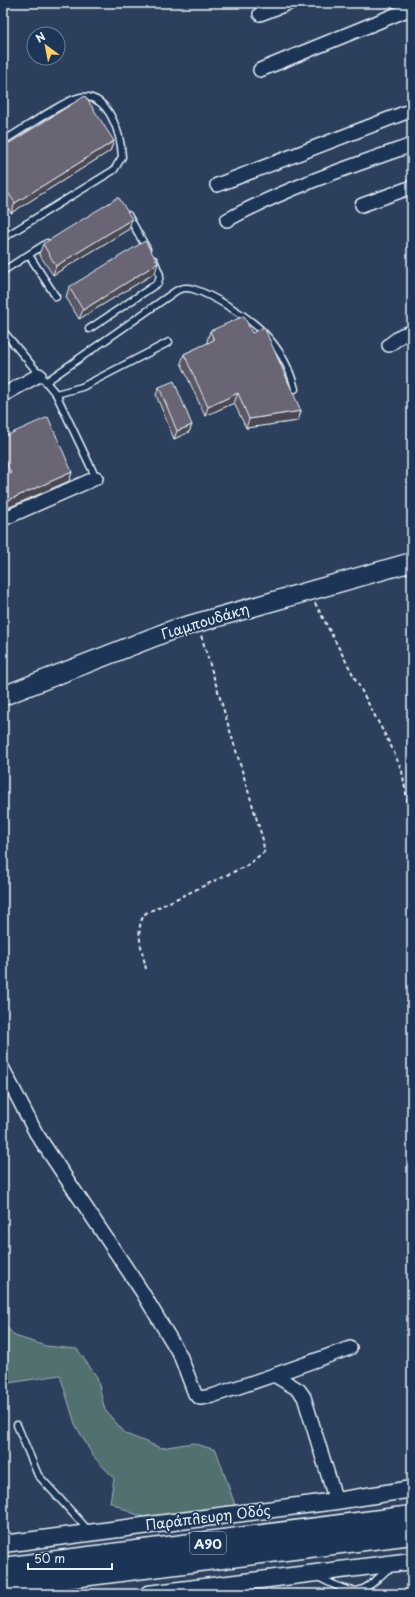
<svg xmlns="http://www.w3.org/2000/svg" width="415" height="1597" font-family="'Playpen Sans',sans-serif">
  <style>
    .green { fill: #53706f; stroke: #9eb0b4 }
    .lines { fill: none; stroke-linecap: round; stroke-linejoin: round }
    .service-casing { stroke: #e8f1f8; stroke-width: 9 }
    .minor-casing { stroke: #e8f1f8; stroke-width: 16 }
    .tertiary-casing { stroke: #e8f1f8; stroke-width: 19 }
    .secondary-casing { stroke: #e8f1f8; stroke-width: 21 }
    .motorway-casing { stroke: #e8f1f8; stroke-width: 25 }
    .path { stroke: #e8f1f8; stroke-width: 2; stroke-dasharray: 4 3; stroke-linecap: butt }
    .service { stroke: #1d3557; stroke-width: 6 }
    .minor { stroke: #1d3557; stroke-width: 13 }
    .tertiary { stroke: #1d3557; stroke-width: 16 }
    .secondary { stroke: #1d3557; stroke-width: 18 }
    .motorway { stroke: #1d3557; stroke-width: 22 }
    .wall { fill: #5a5764; stroke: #e8f1f8 }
    .shaded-wall { fill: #4a4751; stroke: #e8f1f8 }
    .building { fill: #696574; stroke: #e8f1f8 }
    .labels { text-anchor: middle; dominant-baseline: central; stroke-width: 3.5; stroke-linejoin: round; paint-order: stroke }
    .shield { fill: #1d3557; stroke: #abb9c8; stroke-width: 1 }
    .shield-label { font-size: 13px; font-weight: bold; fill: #e8f1f8 }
    .street-label { font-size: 14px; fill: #e8f1f8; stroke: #1d3557 }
  </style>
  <rect width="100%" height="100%" fill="#2c3f5d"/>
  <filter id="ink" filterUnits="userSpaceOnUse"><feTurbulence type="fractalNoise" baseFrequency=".025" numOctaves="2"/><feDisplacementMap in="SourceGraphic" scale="8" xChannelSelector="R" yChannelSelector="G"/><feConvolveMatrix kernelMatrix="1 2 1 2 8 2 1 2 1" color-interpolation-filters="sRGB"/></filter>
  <g filter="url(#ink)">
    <path class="green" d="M 3,1323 L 15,1336 L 46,1346 L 77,1349 L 97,1377 L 105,1410 L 126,1434 L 161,1448 L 192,1443 L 216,1450 L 235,1505 L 147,1518 L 132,1513 L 110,1502 L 114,1478 L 93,1456 L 75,1424 L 60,1375 L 3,1384 Z"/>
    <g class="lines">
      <defs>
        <path id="service" d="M 3,141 C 19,132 66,99 81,97 C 110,94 121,136 122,157 L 114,170 L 3,238
          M 128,215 L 147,249
          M 29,255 L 56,297
          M 3,271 L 47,243
          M 89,329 L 158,283 L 160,275 L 154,260
          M 3,331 L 56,394 L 96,478
          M 47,381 L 173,293 C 179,288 186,287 193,289 C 213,295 250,318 264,333 C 279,348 290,369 295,389
          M 56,394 L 82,387 L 169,342
          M 17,1425 L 38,1475 L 89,1531
          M 3,1530 L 12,1541
          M 318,1577 C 358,1597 359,1597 391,1566
          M 405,1594 L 412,1593"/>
        <path id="minor" d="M 260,14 L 289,3
          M 260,70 L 412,8
          M 217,185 L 412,110
          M 362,205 L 412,187
          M 227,220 C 286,188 349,167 412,145
          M 389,345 L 402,335 L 412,332
          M 3,395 L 39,375
          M 3,519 L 96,478
          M 3,1069 L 36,1133 L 141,1290 L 180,1355 L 195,1394 L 200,1398 L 212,1396 L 274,1375 L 350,1348
          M 274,1375 L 299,1390 L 304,1397 L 336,1501"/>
        <path id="tertiary" d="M 3,1544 L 336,1501 L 412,1489
          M 148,1594 L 412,1561"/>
        <path id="secondary" d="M 3,696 L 172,630 L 412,562"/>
        <path id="motorway" d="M 3,1569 L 412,1517
          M 3,1585 L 412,1533"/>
      </defs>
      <use href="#service" class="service-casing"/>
      <use href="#minor" class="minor-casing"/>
      <use href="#tertiary" class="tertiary-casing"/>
      <use href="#secondary" class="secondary-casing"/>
      <use href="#motorway" class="motorway-casing"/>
      <path class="path" d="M 315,603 L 392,748 L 402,771 L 412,827
        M 146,969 C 143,952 133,927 146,913 L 246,866 L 264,852 L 263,840 L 201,635"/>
      <use href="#service" class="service"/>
      <use href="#minor" class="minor"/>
      <use href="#tertiary" class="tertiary"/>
      <use href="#secondary" class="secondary"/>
      <use href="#motorway" class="motorway"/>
    </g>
    <path class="wall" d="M 114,141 L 110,151 L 11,213 L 3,200 L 3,147 Z
      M 129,229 L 53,275 L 39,254 L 43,244 Z
      M 155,273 L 79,319 L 66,297 L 69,287 Z
      M 210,331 L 252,333 L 301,411 L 298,421 L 246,428 L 234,403 L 205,416 L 181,363 L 184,354 L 208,343 L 207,341 Z
      M 159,387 L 192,425 L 189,432 L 174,439 L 156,395 Z
      M 3,437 L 72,472 L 69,481 L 3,510 L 3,477 L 5,476 L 3,472 Z"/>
    <path class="shaded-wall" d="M 114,141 L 110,151 L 11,213 L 15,203 Z
      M 132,219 L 129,229 L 53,275 L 56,266 Z
      M 158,263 L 155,273 L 79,319 L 83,310 Z
      M 238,393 L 234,403 L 205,416 L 208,407 Z
      M 301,411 L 298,421 L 246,428 L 249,419 Z
      M 192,425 L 189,432 L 174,439 L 177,431 Z
      M 72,472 L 69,481 L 3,510 L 3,505 L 4,502 Z"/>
    <path class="building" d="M 85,96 L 114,141 L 15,203 L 3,185 L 3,147 Z
      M 117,198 L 119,198 L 132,219 L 56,266 L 43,244 Z
      M 145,241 L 158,263 L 83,310 L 69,287 Z
      M 244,316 L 252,333 L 264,327 L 301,411 L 249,419 L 238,393 L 208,407 L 184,354 L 214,340 L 210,331 Z
      M 174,381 L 192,425 L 177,431 L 159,387 Z
      M 48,417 L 72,472 L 4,502 L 3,499 L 3,477 L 11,474 L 3,454 L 3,437 Z"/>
  </g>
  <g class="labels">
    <rect class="shield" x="190" y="1532" width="36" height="22" rx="3"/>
    <g class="shield-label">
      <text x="208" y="1543">Α90</text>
    </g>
    <g class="street-label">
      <text transform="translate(205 621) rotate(-17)">Γιαμπουδάκη</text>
      <text transform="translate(208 1517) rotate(-7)">Παράπλευρη Οδός</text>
    </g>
  </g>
  <rect width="415" height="1597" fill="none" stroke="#1d3557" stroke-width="16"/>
  <rect x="8" y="8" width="399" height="1581" fill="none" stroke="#e8f1f8" stroke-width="1.5" filter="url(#ink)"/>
  <g transform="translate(46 46) rotate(328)"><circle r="19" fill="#1d3557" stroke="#6e8097"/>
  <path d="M0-3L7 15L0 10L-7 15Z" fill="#ffd166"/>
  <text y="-6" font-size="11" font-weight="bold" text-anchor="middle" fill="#e8f1f8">N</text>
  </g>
  <path d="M28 1563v6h84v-6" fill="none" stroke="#e8f1f8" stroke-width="2"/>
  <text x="34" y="1563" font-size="12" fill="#e8f1f8" stroke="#1d3557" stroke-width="3" paint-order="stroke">50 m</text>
</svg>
